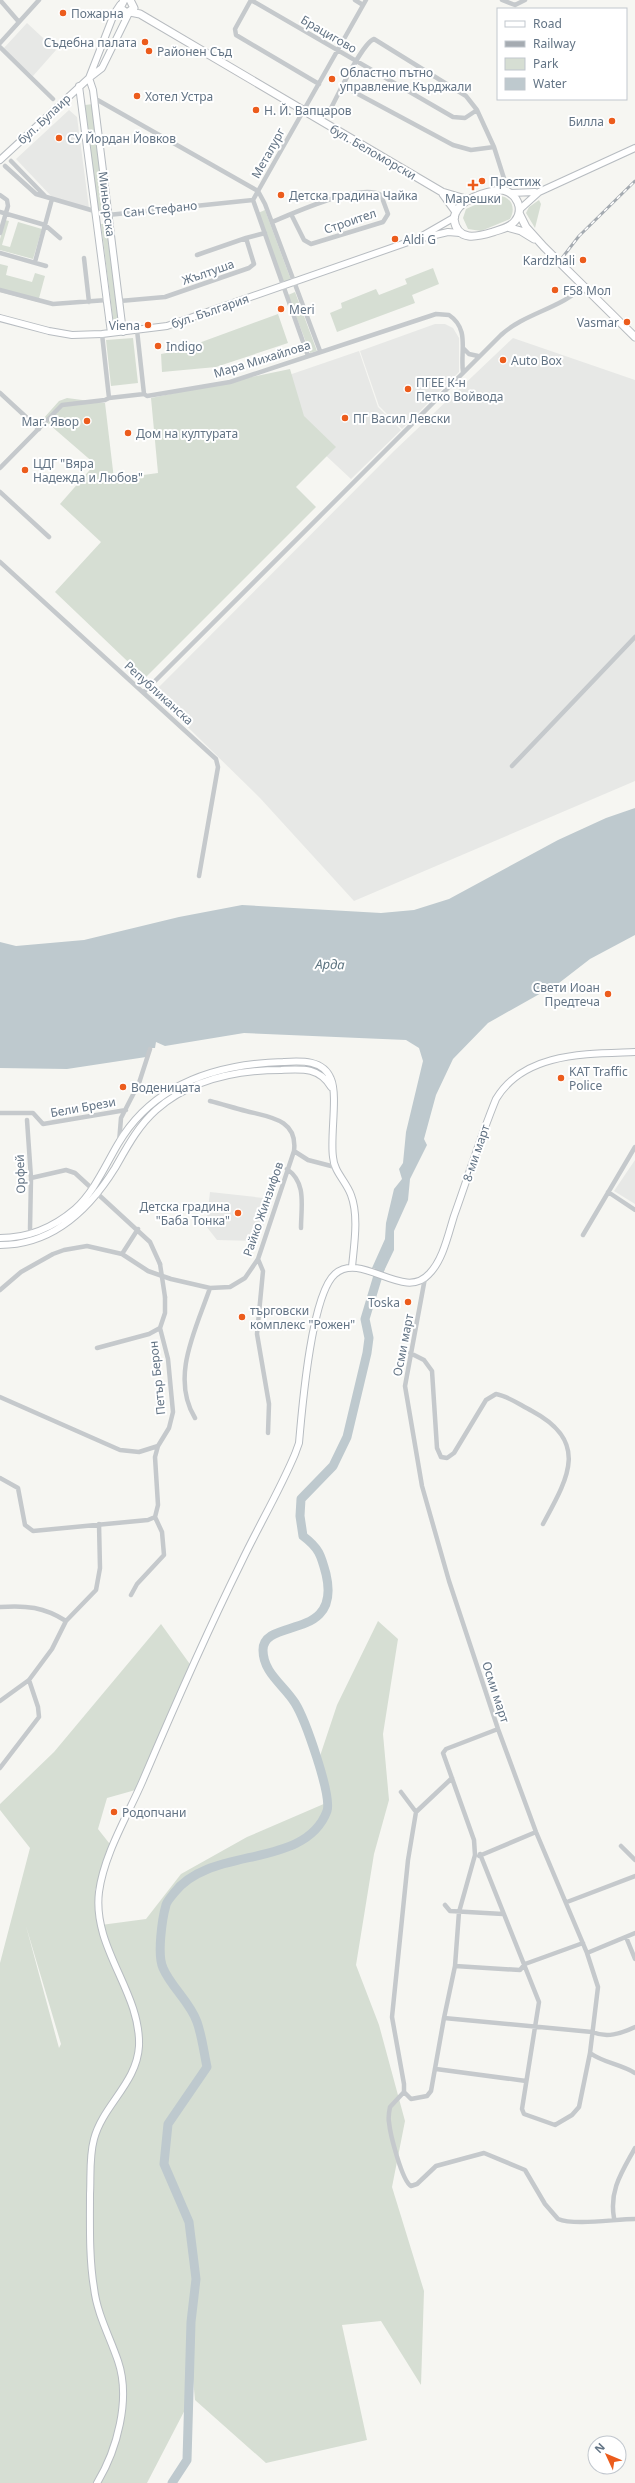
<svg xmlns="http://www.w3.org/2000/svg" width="635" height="2483" font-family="'Noto Sans',sans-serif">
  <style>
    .built { fill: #e7e8e6 }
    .green { fill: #d6ded3; fill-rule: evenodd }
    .water { fill: #bec9ce }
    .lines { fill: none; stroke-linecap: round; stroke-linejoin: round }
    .river { stroke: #bec9ce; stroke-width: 9 }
    .secondary-casing { stroke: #b7bcc1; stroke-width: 8 }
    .primary-casing { stroke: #b8bcc0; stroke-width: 9 }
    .street { stroke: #c5c9cc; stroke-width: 4.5 }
    .secondary { stroke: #fff; stroke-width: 6 }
    .primary { stroke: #fff; stroke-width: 7 }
    .rail-casing { stroke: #a5abb1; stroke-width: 3 }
    .rail { stroke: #fff; stroke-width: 1.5; stroke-dasharray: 4.5; stroke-linecap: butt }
    .street-bridge { stroke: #c5c9cc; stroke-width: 4.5 }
    .poi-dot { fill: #ec5c1c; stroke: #fff; stroke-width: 1.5 }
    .labels { text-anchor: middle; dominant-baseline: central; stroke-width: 4; stroke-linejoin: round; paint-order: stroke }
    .poi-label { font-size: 12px; fill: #637485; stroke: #fff; text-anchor: start }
    .street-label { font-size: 12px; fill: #637485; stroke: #fff }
    .water-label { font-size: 13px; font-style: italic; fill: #5f7682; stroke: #fff }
  </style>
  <rect width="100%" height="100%" fill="#f6f6f2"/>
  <path class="built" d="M 27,23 L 56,50 L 33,76 L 3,49 Z
    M 69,110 L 77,117 L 89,208 L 54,199 L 16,159 Z
    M 435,324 L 445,324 L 453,328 L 459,338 L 459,372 L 402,429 L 379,406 L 360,351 Z
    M 513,338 L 635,380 L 635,781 L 354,901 L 260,798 L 153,693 L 394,451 Z
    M 359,351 L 378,407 L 401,430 L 351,479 L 306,437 L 289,375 Z
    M 635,1160 L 635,1204 L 614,1191 Z
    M 210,1192 L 273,1199 L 257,1241 L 217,1240 L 206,1226 Z"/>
  <path class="green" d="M 93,104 L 105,210 L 97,211 L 85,105 Z
    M 495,196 C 510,194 517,207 510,219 L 481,231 L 468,229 L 463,218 L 466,209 Z
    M 539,200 L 541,204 L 535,228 L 526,213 L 529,207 Z
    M 265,210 L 291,280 L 284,283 L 258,213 Z
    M 5,220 L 9,221 L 2,245 L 10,247 L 18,222 L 42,229 L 33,259 L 0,250 L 0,239 Z
    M 101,224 L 106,224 L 119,326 L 114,327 Z
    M 0,264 L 8,266 L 6,275 L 32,282 L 35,273 L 45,276 L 38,302 L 0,292 Z
    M 433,268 L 439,284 L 412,295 L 415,303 L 337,332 L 330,313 L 342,308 L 341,303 L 376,289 L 379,295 L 407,284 L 405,279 Z
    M 295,292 L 317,351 L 310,353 L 288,295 Z
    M 278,314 L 288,343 L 216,367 L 162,372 L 161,354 L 177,351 Z
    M 133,338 L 138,383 L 111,386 L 106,340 Z
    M 290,369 L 304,416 L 336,447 L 296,487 L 316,507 L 145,678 L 55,592 L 101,542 L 60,504 L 95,464 L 43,419 L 59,401 L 67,398 L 105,403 L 114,479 L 158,473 L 151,398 Z
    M 378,1621 L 398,1639 L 383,1734 L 389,1800 L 374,1854 L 356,1965 L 379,2025 L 405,2121 L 392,2187 L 424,2291 L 421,2385 L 381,2321 L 342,2325 L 367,2440 L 266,2463 L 195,2400 L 189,2334 L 189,2402 L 147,2483 L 0,2483 L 0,1963 L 30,1848 L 0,1810 L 0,1804 L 54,1752 L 161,1624 L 192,1667 L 139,1789 L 107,1798 L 98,1829 L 113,1848 L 95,1890 L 101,1925 L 146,1919 L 181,1874 L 247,1837 L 326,1803 L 320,1756 L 337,1705 ZM 26,1926 L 61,2044 L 59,2048 Z"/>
  <path class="water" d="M 635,808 L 635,935 L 590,959 L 559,983 L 488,1023 L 453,1059 L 436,1095 L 424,1139 L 427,1145 L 410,1179 L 408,1200 L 394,1231 L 394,1250 L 384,1271 L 372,1268 L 385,1239 L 386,1223 L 394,1189 L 402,1179 L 399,1169 L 403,1163 L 406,1132 L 423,1061 L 419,1048 L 406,1040 L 244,1033 L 165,1046 L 156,1042 L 155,1048 L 149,1048 L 146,1057 L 67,1069 L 0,1068 L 0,942 L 16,946 L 84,940 L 179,917 L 242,905 L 381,913 L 414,910 L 449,899 L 558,840 L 606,818 Z"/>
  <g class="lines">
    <path class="river" d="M 172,2483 L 187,2460 L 191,2322 L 196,2279 L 189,2222 L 164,2164 L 168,2124 L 207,2067 C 204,2053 202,2036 197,2022 C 190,2002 171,1987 163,1968 C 157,1955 162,1919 166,1905 C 167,1901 171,1897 174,1893 C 210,1845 305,1870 327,1811 C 332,1795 305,1719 295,1703 C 284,1685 263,1673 263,1650 C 263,1617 342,1642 326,1574 C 321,1555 319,1548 303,1536 L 300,1516 L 301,1499 L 333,1466 L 347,1437 L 367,1353 L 369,1338 L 365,1319 L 383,1259"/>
    <defs>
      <path id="secondary" d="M 89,78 L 93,90 L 123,332
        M 89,78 L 114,14 L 120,5
        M 79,86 L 111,333
        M 0,160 L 89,78 L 102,68 L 129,13
        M 511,193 L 535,192
        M 519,210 L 539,192 L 635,148
        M 422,236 L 455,217
        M 0,318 L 49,331 L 72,335 L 102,334 L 167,326 L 414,240 L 448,232 L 460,233
        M 0,1238 C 28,1238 54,1227 75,1209 C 94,1192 105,1166 118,1144 C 153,1084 217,1064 283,1062 C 300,1061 323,1059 331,1079 C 338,1095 330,1137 333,1157 C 334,1172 346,1181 351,1195 C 359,1216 354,1245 352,1267
        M 0,1245 C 52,1245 89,1210 115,1168 C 127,1147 138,1126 156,1110 C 190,1080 237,1070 281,1070 C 302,1069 319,1067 331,1087
        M 97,2483 C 117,2450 131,2399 118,2361 C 110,2337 97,2314 94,2288 C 89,2258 90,2225 90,2194 C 91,2177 89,2157 94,2139 C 103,2105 137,2083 139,2046 C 141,1992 92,1948 99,1892 C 104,1854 128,1815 143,1780 C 174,1707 206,1634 241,1563 C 258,1527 279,1492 295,1454 L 299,1443 C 302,1409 311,1295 335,1274 C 362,1251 404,1302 429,1274 C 443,1260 448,1235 454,1216 C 468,1177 480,1138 496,1099 C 524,1052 586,1054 635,1052"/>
      <path id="primary" d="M 124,0 L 120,8 L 127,13 L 134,8 L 130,0
        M 130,12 L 140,14 L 442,192 L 469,200
        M 503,190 C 516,193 525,209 515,221 C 510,228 501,229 493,232 C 477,237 457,242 454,219 C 456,199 487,191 503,190 Z
        M 443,194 L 456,212
        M 519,213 L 526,227 L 544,247 L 635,337
        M 507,227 L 521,231 L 534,239"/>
    </defs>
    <use href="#secondary" class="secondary-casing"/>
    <use href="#primary" class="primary-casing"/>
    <path class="street" d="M 0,0 L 19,22
      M 355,0 L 363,5
      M 502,0 L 515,5 L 525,0
      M 0,43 L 39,0
      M 0,47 L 53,99
      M 319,84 L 236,35 L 235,29 L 251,0 C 318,39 385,78 453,117 L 465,118 L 477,110 L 466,96 L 374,39 C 362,43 337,97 330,110
      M 343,86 L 453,145 L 471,150 L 494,147
      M 94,98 L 258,191 L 265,204 L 320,351
      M 477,110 L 494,147 L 508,191
      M 11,161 L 45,196
      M 5,166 L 36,194 L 108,215 L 253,200
      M 0,195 L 7,200 L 8,206 L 0,233
      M 253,200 L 366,0
      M 253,200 L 308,356
      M 0,212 L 45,225 L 60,238
      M 272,222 C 294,213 361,182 381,195 L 388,214 L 383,222 L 311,244 L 304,240 L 291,214
      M 0,253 L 46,266
      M 197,255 L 246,238
      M 84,258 L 89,302
      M 35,262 L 52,199
      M 0,290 L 53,304 L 107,300
      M 120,301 L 165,297 L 249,268 L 254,264 L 246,238 L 265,233
      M 137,330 L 144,394
      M 102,334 L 109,398
      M 464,349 L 469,354 L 478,356
      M 0,393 L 39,429
      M 0,468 L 62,405 L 105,400 L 109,398 L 144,394 L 147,396 L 230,382 L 436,314 L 449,315 C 470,329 460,351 463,372
      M 0,492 L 49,537
      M 0,562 L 216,759 L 218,767 L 199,876
      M 144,692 L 501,335 C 525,313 560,309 584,286
      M 512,766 L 635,637
      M 0,1113 L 33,1113 L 43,1124 L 126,1110
      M 27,1120 L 31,1178 L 30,1229
      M 119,1143 L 121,1118 L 139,1083 L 150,1049
      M 294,1151 L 308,1160 L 335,1167
      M 287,1169 C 307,1183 301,1206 301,1228
      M 31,1178 L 66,1170 L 75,1173 L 150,1242 L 160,1264
      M 608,1192 L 635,1210
      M 583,1235 L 635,1147
      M 122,1254 L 138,1229
      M 258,1259 L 263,1271 L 257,1334 L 269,1404 L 268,1433
      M 425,1278 L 405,1386 L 422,1486 L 449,1581 L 498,1729 L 536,1832 L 587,1953 L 598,1987 L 590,2053 C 604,2063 620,2064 635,2073
      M 0,1290 L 21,1272 L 53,1254 L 64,1250 L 87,1246 L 122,1254 L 148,1271 L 171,1279 L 210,1288 L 230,1287 L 245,1278 L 258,1259 L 294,1151 C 298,1119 269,1117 246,1111 C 234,1108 222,1104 210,1101
      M 97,1348 L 149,1334 L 160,1328
      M 410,1353 L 424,1360 L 432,1371 L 437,1448 L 441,1457 L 447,1458 L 454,1453 L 486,1400 L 496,1394 C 508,1396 520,1405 532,1411 C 590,1442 568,1478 543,1524
      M 0,1397 L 120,1450 L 139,1452 L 158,1446
      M 195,1418 C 170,1377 196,1329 210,1288
      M 0,1478 L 18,1488 L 25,1525 L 33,1531 L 148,1520 L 155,1517 L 158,1505 L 155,1457 L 158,1446 L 169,1428 L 173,1412 L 168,1359 L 160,1328 L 165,1313 L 165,1297
      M 131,1595 L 137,1584 L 164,1555 L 162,1532 L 155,1517
      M 0,1607 C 26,1605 44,1607 66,1621
      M 0,1701 L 29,1680 L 52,1649 L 66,1621 L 96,1590 L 100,1568 L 99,1524
      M 0,1768 L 39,1717 L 38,1707 L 29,1680
      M 452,1778 L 416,1812 L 408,1860 L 392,2017 L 404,2084 L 404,2092 L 390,2107 C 389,2112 388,2117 389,2122 C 390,2134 402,2181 411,2186 L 417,2184 L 436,2166 L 484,2153 L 525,2170 L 545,2204 L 558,2219 C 575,2226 615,2219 635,2219
      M 401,1792 L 416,1812
      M 621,1846 L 635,1860
      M 480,1854 L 539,2002 L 522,2109 L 524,2114 L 555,2125 L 572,2115 L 579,2107 L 590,2053
      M 479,1856 L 536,1832
      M 567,1902 L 635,1876
      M 445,1905 L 450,1911 L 503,1914
      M 626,1937 L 635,1959
      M 587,1953 L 635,1933
      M 455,1966 L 520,1970 L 525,1964 L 583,1943
      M 444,2018 L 592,2032 C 607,2038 620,2034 635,2027
      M 436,2069 L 526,2081
      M 404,2092 L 411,2099 L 427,2096 L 431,2091 L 444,2018 L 455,1966 L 459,1912 L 475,1855 L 474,1840 L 443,1753 L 446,1749 L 498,1729
      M 614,2218 C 609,2190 622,2172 635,2148"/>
    <use href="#secondary" class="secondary"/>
    <use href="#primary" class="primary"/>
    <defs>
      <path id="rail" d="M 562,258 L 579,236 L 635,181"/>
    </defs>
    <use href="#rail" class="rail-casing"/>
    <use href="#rail" class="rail"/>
    <path class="street-bridge" d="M 160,1264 L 165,1297"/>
  </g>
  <g class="poi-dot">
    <circle cx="63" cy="13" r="4"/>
    <circle cx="145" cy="42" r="4"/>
    <circle cx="149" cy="51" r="4"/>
    <circle cx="332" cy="79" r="4"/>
    <circle cx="137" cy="96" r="4"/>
    <circle cx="256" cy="110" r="4"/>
    <circle cx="612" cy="121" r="4"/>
    <circle cx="59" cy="138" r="4"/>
    <circle cx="482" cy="181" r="4"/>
    <path d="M471 179h4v4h4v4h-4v4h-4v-4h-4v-4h4z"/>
    <circle cx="281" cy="195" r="4"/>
    <circle cx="395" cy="239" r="4"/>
    <circle cx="583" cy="260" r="4"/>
    <circle cx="555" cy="290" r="4"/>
    <circle cx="281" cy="309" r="4"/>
    <circle cx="627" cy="322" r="4"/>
    <circle cx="148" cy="325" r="4"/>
    <circle cx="158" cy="346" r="4"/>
    <circle cx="503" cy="360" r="4"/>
    <circle cx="408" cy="389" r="4"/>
    <circle cx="345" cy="418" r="4"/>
    <circle cx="87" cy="421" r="4"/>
    <circle cx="128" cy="433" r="4"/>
    <circle cx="25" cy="470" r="4"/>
    <circle cx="608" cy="994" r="4"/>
    <circle cx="561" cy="1078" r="4"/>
    <circle cx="123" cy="1087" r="4"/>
    <circle cx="238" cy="1213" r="4"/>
    <circle cx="408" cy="1302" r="4"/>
    <circle cx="242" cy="1317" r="4"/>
    <circle cx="114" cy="1812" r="4"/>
  </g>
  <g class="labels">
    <g class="poi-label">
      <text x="71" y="13">Пожарна</text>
      <text x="137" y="42" text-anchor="end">Съдебна палата</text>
      <text x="157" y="51">Районен Съд</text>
      <text x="340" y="72">Областно пътно<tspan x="340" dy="14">управление Кърджали</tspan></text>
      <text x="145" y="96">Хотел Устра</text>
      <text x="264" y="110">Н. Й. Вапцаров</text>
      <text x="604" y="121" text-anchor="end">Билла</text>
      <text x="67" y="138">СУ Йордан Йовков</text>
      <text x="490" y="181">Престиж</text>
      <text x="289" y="195">Детска градина Чайка</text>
      <text x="473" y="198" text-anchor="middle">Марешки</text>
      <text x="403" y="239">Aldi G</text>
      <text x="575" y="260" text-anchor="end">Kardzhali</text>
      <text x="563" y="290">F58 Mол</text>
      <text x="289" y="309">Meri</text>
      <text x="619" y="322" text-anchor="end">Vasmar</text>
      <text x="140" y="325" text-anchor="end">Viena</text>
      <text x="166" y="346">Indigo</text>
      <text x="511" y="360">Auto Box</text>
      <text x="416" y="382">ПГЕЕ К-н<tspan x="416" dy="14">Петко Войвода</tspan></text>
      <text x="353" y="418">ПГ Васил Левски</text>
      <text x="79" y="421" text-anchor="end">Маг. Явор</text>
      <text x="136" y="433">Дом на културата</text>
      <text x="33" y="463">ЦДГ "Вяра<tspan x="33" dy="14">Надежда и Любов"</tspan></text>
      <text x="600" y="987" text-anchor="end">Свети Иоан<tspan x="600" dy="14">Предтеча</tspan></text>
      <text x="569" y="1071">KAT Traffic<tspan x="569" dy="14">Police</tspan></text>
      <text x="131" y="1087">Воденицата</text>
      <text x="230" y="1206" text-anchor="end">Детска градина<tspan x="230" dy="14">"Баба Тонка"</tspan></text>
      <text x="400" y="1302" text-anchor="end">Toska</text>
      <text x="250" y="1310">търговски<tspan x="250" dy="14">комплекс "Рожен"</tspan></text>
      <text x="122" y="1812">Родопчани</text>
    </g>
    <g class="street-label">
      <text transform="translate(329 34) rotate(30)">Брацигово</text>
      <text transform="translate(44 119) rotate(-43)">бул. Булаир</text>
      <text transform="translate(373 152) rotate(30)">бул. Беломорски</text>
      <text transform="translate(268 153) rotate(-61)">Металург</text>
      <text transform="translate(107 204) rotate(83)">Миньорска</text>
      <text transform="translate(160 209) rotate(-6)">Сан Стефано</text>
      <text transform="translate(350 221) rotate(-19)">Строител</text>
      <text transform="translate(208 272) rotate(-19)">Жълтуша</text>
      <text transform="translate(210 311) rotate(-19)">бул. България</text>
      <text transform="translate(262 359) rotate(-17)">Мара Михайлова</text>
      <text transform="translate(159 693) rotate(42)">Републиканска</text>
      <text transform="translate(83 1107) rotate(-10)">Бели Брези</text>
      <text transform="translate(476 1153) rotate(-71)">8-ми март</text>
      <text transform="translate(20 1174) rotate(-92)">Орфей</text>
      <text transform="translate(263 1209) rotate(-71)">Райко Жинзифов</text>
      <text transform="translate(403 1345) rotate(-79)">Осми март</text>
      <text transform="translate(157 1378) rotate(-96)">Петър Берон</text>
      <text transform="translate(496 1692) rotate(72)">Осми март</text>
    </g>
    <g class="water-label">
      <text transform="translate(330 964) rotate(1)">Арда</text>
    </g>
  </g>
  <rect x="497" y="8" width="130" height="92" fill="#ffffff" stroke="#c1c7ce"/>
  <rect x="505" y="21" width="20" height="6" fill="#ffffff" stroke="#c1c7ce"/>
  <text x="533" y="28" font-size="12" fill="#637485">Road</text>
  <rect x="505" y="41" width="20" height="6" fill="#a5abb1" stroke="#c1c7ce"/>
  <text x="533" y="48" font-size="12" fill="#637485">Railway</text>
  <rect x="505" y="58" width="20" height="12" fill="#d6ded3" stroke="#c1c7ce"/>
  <text x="533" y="68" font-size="12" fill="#637485">Park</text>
  <rect x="505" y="78" width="20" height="12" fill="#bec9ce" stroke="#c1c7ce"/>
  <text x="533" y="88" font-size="12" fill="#637485">Water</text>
  <g transform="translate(607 2455) rotate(314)"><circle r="19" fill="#ffffff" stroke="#c1c7ce"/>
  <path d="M0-3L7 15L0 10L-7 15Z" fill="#ec5c1c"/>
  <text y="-6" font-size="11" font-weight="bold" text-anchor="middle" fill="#637485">N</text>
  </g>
</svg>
